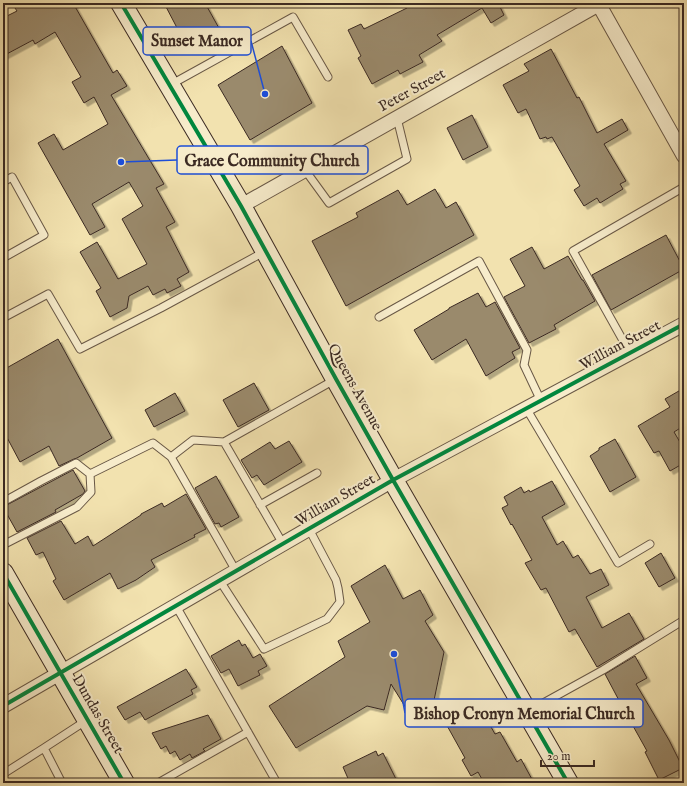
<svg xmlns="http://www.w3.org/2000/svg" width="687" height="786" font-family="'IM FELL English',serif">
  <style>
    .building { fill: #9a8a6c; stroke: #3b2a23; filter: url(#shadow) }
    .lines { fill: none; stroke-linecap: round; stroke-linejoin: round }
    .service-casing { stroke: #695846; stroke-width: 9 }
    .minor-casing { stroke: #695846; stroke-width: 16 }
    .secondary-casing { stroke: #3b2a23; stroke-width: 22 }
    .service { stroke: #f7eccb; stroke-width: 7 }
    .minor { stroke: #f7eccb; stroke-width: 14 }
    .secondary { stroke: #f7eccb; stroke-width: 20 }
    .cycleway-casing { stroke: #f7eccb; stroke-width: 6 }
    .cycleway { stroke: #00873e; stroke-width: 4 }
    .labels { text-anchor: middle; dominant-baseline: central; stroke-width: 4; stroke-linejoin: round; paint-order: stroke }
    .street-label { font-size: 15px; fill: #3b2a23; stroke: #f7eccb }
    .leader { fill: none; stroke: #1d4ed8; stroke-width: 1.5 }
    .callout-dot { fill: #1d4ed8; stroke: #f7eccb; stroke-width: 1.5 }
    .callout { fill: #f7eccb; stroke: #1d4ed8; stroke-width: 1.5 }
    .callout-label { font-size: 16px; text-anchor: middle; font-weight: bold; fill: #3b2a23 }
  </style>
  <defs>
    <filter id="shadow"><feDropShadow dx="3.5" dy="3.5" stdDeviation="0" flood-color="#0004"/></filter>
  </defs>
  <rect width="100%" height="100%" fill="#f2e2af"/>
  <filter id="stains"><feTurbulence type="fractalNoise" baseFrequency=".005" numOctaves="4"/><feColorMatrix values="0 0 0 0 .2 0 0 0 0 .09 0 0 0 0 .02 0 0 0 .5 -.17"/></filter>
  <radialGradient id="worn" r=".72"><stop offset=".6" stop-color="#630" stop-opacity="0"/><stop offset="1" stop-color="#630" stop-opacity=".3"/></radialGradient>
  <path class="building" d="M 25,3 L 73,3 L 113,73 L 117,70 L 127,86 L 111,95 L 164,184 L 156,188 L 175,222 L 166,227 L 189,272 L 177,279 L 181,286 L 167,293 L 165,289 L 153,295 L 148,286 L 129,296 L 127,308 L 110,317 L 96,291 L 101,288 L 80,252 L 97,242 L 118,279 L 147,264 L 122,219 L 143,206 L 129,182 L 92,204 L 105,227 L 90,235 L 38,143 L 54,134 L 63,150 L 108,124 L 94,97 L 84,103 L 72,82 L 81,77 L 55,32 L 35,44 L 33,40 L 3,56 L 3,18 L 17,11 L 15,8 Z
    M 164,3 L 205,3 L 220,30 L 187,47 Z
    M 405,3 L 498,3 L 504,15 L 491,23 L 482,8 L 437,35 L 442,41 L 419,55 L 423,62 L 400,74 L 398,70 L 372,84 L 358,58 L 361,56 L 348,30 L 361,24 L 364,29 L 407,8 Z
    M 282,46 L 312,103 L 250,140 L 218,85 Z
    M 551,49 L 577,98 L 579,97 L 597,133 L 622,119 L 628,130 L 604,144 L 626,181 L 620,184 L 623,189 L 600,203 L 597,198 L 584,206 L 574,190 L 580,186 L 552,137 L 547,139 L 546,137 L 540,139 L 526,109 L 518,113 L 503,85 L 529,71 L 524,64 Z
    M 472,115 L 488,147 L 463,160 L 447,128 Z
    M 435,189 L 446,208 L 456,202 L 474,235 L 346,306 L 312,241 L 358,217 L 356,213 L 398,190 L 407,205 Z
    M 666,235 L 684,269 L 611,310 L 592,275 Z
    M 532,247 L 544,269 L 568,256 L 582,280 L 583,280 L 595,301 L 554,325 L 556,329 L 529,343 L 504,297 L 525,286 L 510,259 Z
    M 478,293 L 486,307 L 495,302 L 520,348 L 512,352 L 515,358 L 486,376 L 466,339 L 432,360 L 414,330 L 449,309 L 449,308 Z
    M 58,339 L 112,438 L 77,458 L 74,459 L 59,466 L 49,446 L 20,462 L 3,430 L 3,370 Z
    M 254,383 L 269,410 L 238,427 L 223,400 Z
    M 684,388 L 684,430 L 682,427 L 674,432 L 684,449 L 684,463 L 670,471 L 659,451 L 654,453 L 638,426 L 670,407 L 665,399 Z
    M 175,393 L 185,411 L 154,427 L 145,410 Z
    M 615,439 L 636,477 L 610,492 L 590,456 L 599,450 L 599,448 Z
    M 289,441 L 302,462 L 264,485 L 257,475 L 252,478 L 241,460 L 270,442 L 275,449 Z
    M 73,470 L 85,491 L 83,494 L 55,510 L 56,512 L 17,532 L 3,507 Z
    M 216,476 L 239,517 L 221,527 L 219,523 L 215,524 L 195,488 Z
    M 552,481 L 565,504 L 542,517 L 557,545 L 563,541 L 573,558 L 578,555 L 590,574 L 601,569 L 609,585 L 586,597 L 602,628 L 629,613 L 644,639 L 597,667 L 575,629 L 569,632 L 546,588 L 541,590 L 525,563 L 532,560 L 512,524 L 511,525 L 502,508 L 508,505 L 504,497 L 521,487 L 524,493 L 529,490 L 530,492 Z
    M 186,494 L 206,529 L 194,535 L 195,537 L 151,560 L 155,567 L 136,580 L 118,589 L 110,573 L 64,600 L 53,581 L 56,579 L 43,552 L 36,555 L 27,538 L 61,521 L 75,544 L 88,536 L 93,546 L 141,515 L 141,514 L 162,503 L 164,507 Z
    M 661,553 L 675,578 L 659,587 L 645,563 Z
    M 385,565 L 403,599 L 420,590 L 433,615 L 425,621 L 444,652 L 432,710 L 414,721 L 391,684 L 384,710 L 367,706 L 296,748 L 269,706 L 345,657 L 338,641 L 370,622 L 351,586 Z
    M 239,640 L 242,646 L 245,644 L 253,658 L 260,654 L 267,666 L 258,671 L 260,675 L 238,686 L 229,669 L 221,673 L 211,656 Z
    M 635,656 L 647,678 L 636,684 L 669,740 L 683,768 L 659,780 L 645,752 L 647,751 L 623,708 L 605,674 Z
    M 186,669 L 197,687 L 191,690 L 193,694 L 145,720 L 140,712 L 125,720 L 117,707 Z
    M 478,704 L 495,734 L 500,732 L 517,762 L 521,759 L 534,783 L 484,783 L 478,772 L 471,776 L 462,760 L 465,758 L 445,722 Z
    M 208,715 L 221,739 L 203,749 L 205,751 L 192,758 L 190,754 L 180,760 L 175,751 L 170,754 L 166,746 L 161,749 L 152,733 Z
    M 376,751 L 378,756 L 383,753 L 398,783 L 350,783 L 343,767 Z"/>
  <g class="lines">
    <defs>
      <path id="service" d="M 170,85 L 293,17 L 328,77
        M 305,170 L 329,203 L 407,159 L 397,118
        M 3,182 L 12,177 L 44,235 L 3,258
        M 379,317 L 479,261 L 527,350 L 524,365 L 541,401
        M 3,318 L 48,294 L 80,349 L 161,308 L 264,252
        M 630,353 L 573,251 L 684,187
        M 526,408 L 618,563 L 650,544
        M 171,457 L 236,571
        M 90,474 L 153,443 L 171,457 L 193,440 L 224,442
        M 3,502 L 41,481 L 76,463 L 90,474 L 91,492 L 77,507 L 3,545
        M 260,505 L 317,473
        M 283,544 L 224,442 L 336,379
        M 220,581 L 264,649 L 327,619 L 340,602 L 338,588 L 336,580 L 309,529
        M 176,606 L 277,783
        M 527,712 L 603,670 L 684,620
        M 44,748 L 87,720
        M 3,774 L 44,748 L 62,783
        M 158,783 L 248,732"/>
      <path id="minor" d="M 598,3 L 684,156
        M 241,206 L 599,4
        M 3,706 L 393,480 L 684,324"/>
      <path id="secondary" d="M 121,3 L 241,206 L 336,379 L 393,480 L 568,783
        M 3,573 L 124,783"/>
    </defs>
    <use href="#service" class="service-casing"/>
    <use href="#minor" class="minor-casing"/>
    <use href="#secondary" class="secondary-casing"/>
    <use href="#service" class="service"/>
    <use href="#minor" class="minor"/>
    <use href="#secondary" class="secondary"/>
    <defs>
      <path id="cycleway" d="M 121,3 L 241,206 L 336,379 L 393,480 L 568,783
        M 3,573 L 124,783
        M 3,706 L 393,480 L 684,324"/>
    </defs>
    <use href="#cycleway" class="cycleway-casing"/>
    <use href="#cycleway" class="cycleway"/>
  </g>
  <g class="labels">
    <g class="street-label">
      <text transform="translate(412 90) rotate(-29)">Peter Street</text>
      <text transform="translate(620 345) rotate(-28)">William Street</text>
      <text transform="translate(355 387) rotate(61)">Queens Avenue</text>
      <text transform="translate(335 500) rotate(-30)">William Street</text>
      <text transform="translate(98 714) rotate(60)">Dundas Street</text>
    </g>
  </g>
  <path class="leader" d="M265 94L251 41M121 162L177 160M394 654L405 713"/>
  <g class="callout-dot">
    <circle cx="265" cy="94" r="4"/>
    <circle cx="121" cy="162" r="4"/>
    <circle cx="394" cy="654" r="4"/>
  </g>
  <g class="callout">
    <rect x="143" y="27" width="108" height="28" rx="4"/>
    <rect x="177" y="146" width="191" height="28" rx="4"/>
    <rect x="405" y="699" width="238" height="28" rx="4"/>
  </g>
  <g class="callout-label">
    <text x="197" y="46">Sunset Manor</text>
    <text x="272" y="166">Grace Community Church</text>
    <text x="524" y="719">Bishop Cronyn Memorial Church</text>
  </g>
  <rect width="687" height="786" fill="none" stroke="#f2e2af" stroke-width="16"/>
  <rect x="4" y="4" width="679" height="778" fill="none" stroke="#3b2a23" stroke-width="2"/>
  <rect x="8" y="8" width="671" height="770" fill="none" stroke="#3b2a23"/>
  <path d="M541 760v6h53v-6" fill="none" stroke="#3b2a23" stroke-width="2"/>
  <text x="547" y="760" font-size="12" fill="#3b2a23" stroke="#f7eccb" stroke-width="3" paint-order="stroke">20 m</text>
  <rect width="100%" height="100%" filter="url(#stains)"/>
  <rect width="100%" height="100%" fill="url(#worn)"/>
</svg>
